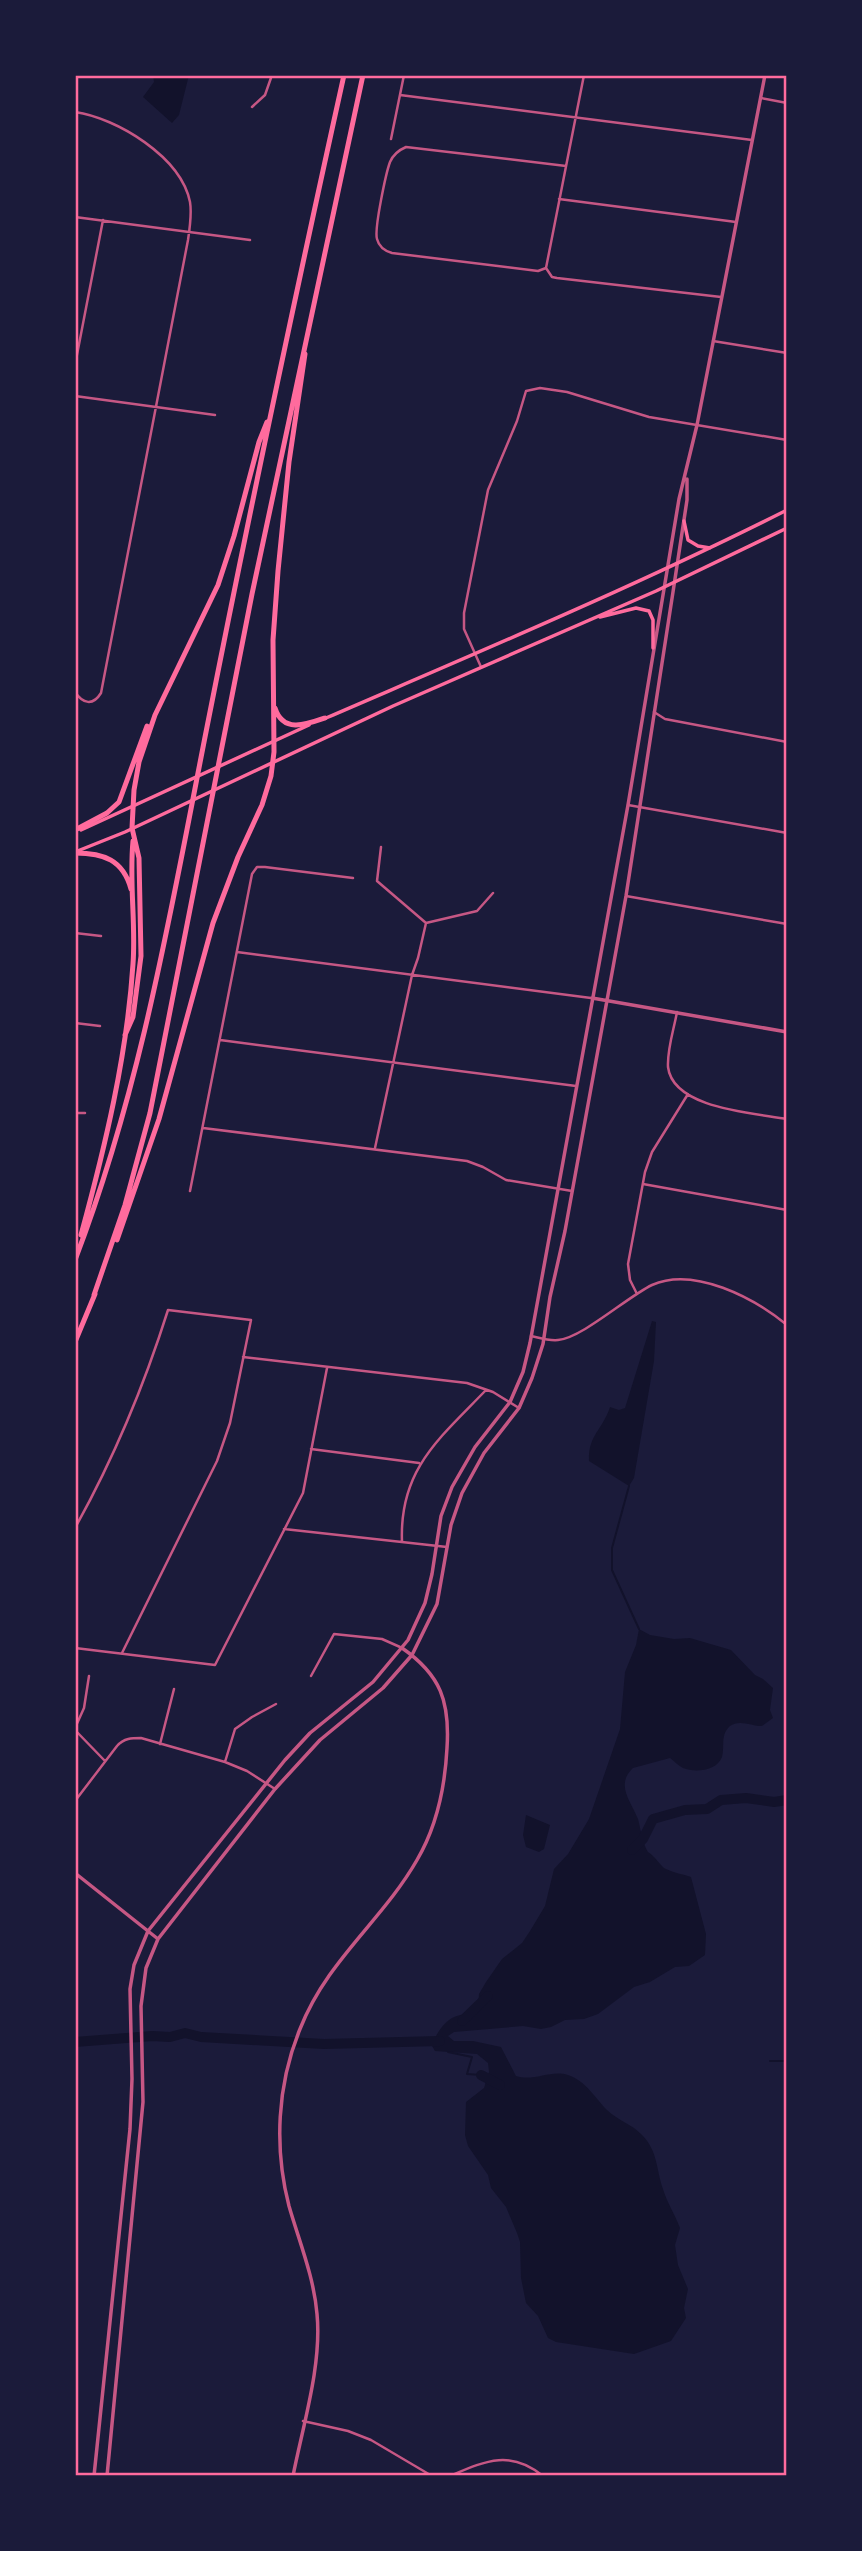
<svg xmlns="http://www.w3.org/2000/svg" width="862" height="2551" font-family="'Exo 2',sans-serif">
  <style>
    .water { fill: #12122b }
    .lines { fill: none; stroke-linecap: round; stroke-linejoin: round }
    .stream { stroke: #12122b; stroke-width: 2 }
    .river { stroke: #12122b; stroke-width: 10 }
    .minor { stroke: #c65784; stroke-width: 2.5 }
    .tertiary { stroke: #c65784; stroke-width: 3.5 }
    .secondary { stroke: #ff6b9d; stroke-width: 3.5 }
    .motorway { stroke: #ff6b9d; stroke-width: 5 }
    .neatline { fill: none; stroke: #ff6b9d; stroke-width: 2.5 }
  </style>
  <rect width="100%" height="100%" fill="#1b1b3a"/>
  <path class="water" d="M 153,75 L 189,75 L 179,115 L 172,123 L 143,97 L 154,82 Z
    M 652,1321 L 656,1322 L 654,1361 L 634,1478 L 629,1486 L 589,1461 C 588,1435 602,1431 610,1407 L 619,1410 L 625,1408 Z
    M 639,1629 L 650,1635 L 674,1639 L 690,1638 L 731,1650 L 755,1675 L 763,1679 L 773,1688 L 770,1710 L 773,1718 L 762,1726 C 752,1726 739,1719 730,1726 C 720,1735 725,1746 722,1757 C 717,1771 695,1773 683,1768 C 679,1766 674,1761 670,1758 L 633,1768 C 615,1785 631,1801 638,1819 C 641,1830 642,1842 648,1852 C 656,1857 661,1867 666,1869 C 674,1873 683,1874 691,1877 L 706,1934 L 705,1955 L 689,1966 L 675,1967 L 650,1982 L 634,1987 L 598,2014 L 584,2019 L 565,2020 L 551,2027 L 541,2029 L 523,2026 L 454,2032 L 448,2036 L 454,2041 L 473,2041 L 501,2047 L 516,2076 C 534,2082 551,2069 568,2075 C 586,2081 595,2098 607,2110 C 617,2120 632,2124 642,2135 C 658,2151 656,2169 663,2189 C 667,2203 675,2214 680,2228 L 675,2245 L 678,2265 L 688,2289 L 684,2308 L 686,2318 L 671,2341 L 634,2354 L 556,2342 L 548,2338 L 538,2316 L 526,2303 L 521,2278 L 520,2242 L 517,2233 L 506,2207 L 491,2188 L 488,2175 L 468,2146 L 465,2135 L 466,2102 L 484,2088 L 489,2072 L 488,2063 L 477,2054 L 435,2051 L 432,2046 C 435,2035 445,2019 457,2016 C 466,2013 470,2015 478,2008 L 479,1994 L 486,1982 L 502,1959 L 522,1943 L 530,1931 L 545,1906 L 554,1869 L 568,1854 L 589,1819 L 620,1729 L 625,1672 L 636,1645 Z
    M 526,1815 L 550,1825 L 544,1849 L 539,1852 L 526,1847 L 523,1835 Z"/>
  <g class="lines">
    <path class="stream" d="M 629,1486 L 612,1548 L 612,1570 L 639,1629
      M 448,2052 L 472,2057 L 467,2074 L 481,2075
      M 770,2061 L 787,2061"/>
    <path class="river" d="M 632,1850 L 643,1839 L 653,1819 L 685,1810 L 707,1809 L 721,1800 L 746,1798 L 774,1802 L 787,1800
      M 462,2021 L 488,1996
      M 75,2042 L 152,2036 L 170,2037 L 185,2033 L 201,2037 L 324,2044 L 440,2041
      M 481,2075 L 500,2085"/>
    <path class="minor" d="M 400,95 L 752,140
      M 761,98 L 787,103
      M 252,107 L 265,95 L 272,75
      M 75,112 C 117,118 181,157 190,202 C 192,214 190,227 188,240 L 101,693 C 93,706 83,704 75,692
      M 391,139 L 404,75
      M 559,199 L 736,222
      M 75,217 L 250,240
      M 546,268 L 538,271 L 392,253 C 385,251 379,247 377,239 C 374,229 386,173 390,162 C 393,155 399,150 406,147 L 566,166
      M 546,268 L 584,75
      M 546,268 L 552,277 L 557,278 L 721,297
      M 713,341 L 787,353
      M 75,365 L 103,220
      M 75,396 L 215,415
      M 481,667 L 464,629 L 464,613 L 488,490 L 517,421 L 526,391 L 540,388 L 567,392 L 649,417 L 787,440
      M 654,712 L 665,719 L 787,742
      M 628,805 L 787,833
      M 381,847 L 377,881 L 426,923
      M 626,896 L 787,924
      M 426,923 L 477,911 L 493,893
      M 75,933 L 101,936
      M 237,952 L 591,998
      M 677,1012 C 674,1029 667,1049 668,1067 C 673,1109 755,1113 787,1119
      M 75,1023 L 100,1026
      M 220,1040 L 576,1086
      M 75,1113 L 85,1113
      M 203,1128 L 467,1161 L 483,1167 L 506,1180 L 572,1191
      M 375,1148 L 412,975 L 418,958 L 426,923
      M 643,1184 L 787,1210
      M 190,1191 L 252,874 L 257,867 L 265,867 L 353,878
      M 637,1294 L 630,1280 L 628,1264 L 645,1172 L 652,1152 L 688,1094
      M 531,1336 C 540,1338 549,1341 558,1340 C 582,1338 627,1297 652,1285 C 694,1266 754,1298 787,1325
      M 243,1357 L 467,1383 L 493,1392 L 519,1408
      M 311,1449 L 419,1463
      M 75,1528 C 114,1458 144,1386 168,1310 L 251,1320 L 230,1423 L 217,1461 L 122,1653
      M 284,1529 L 447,1547
      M 402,1542 C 399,1469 440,1438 486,1390
      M 75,1648 L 215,1665 L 303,1493 L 327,1368
      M 311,1676 L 334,1634 L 382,1639 L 400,1647
      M 75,1728 L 84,1708 L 89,1676
      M 75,1730 L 105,1761
      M 160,1744 L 174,1689
      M 225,1762 L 235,1729 L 252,1717 L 276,1704
      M 75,1801 L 117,1746 C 124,1738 132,1738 141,1738 L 225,1762 L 247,1771 L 275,1789
      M 303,2421 L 348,2431 L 371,2440 L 432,2476
      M 450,2476 C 485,2461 510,2449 543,2476"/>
    <path class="tertiary" d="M 592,998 L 787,1032
      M 75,1873 L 158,1939
      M 94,2476 L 130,2129 L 132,2079 L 130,1989 L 134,1965 L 148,1931 L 285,1760 L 310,1733 L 373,1682 L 408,1640 L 425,1603 L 432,1574 L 441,1516 L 452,1487 L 475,1447 L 510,1402 L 523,1372 L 530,1343 L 628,805 L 679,499 L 697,425 L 765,75
      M 107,2476 L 143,2102 L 141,2006 L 146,1968 L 158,1939 L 275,1789 L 320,1740 L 383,1688 L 412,1655 L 437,1604 L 451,1525 L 462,1493 L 484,1453 L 519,1408 L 532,1378 L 543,1344 L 550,1297 L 565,1231 L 626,896 L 673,592 L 687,500 L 687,479
      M 293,2476 C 303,2425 322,2365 317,2314 C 314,2277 299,2241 289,2206 C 274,2148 277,2085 300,2029 C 327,1960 382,1921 417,1860 C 437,1826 445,1787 447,1748 C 450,1702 441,1675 402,1648"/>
    <path class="secondary" d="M 684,521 L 688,540 L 698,546 L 710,548
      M 600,617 L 636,608 L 649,611 L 653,620 L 653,648
      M 326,718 C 481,651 636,586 787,510
      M 81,830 L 309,725
      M 75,852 L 125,832 L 393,706 L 656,591 L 787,528"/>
    <path class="motorway" d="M 275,708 C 283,733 305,725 325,718
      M 75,830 L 107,813 L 119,802 L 147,726
      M 75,853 C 104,853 123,860 131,889
      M 125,1035 L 133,1017 L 141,956 L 139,858 L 132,828 L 134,790 L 139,762 L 155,715 L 218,585 L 234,536 L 259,442 L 267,422
      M 81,1235 C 105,1147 127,1056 133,964 C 136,923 129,882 133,841
      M 117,1240 L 159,1119 L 213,923 L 238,857 L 262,805 L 271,776 L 274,752 L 273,640 L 278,571 L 289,462 L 305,354
      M 75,1260 C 142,1085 171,909 207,727 C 250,509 296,292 344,75
      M 94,1295 L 125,1205 L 150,1113 L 252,594 L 363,75
      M 75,1342 L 95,1294"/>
  </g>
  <rect width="862" height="2551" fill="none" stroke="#1b1b3a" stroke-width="154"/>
  <rect x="77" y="77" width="708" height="2397" class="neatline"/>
</svg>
